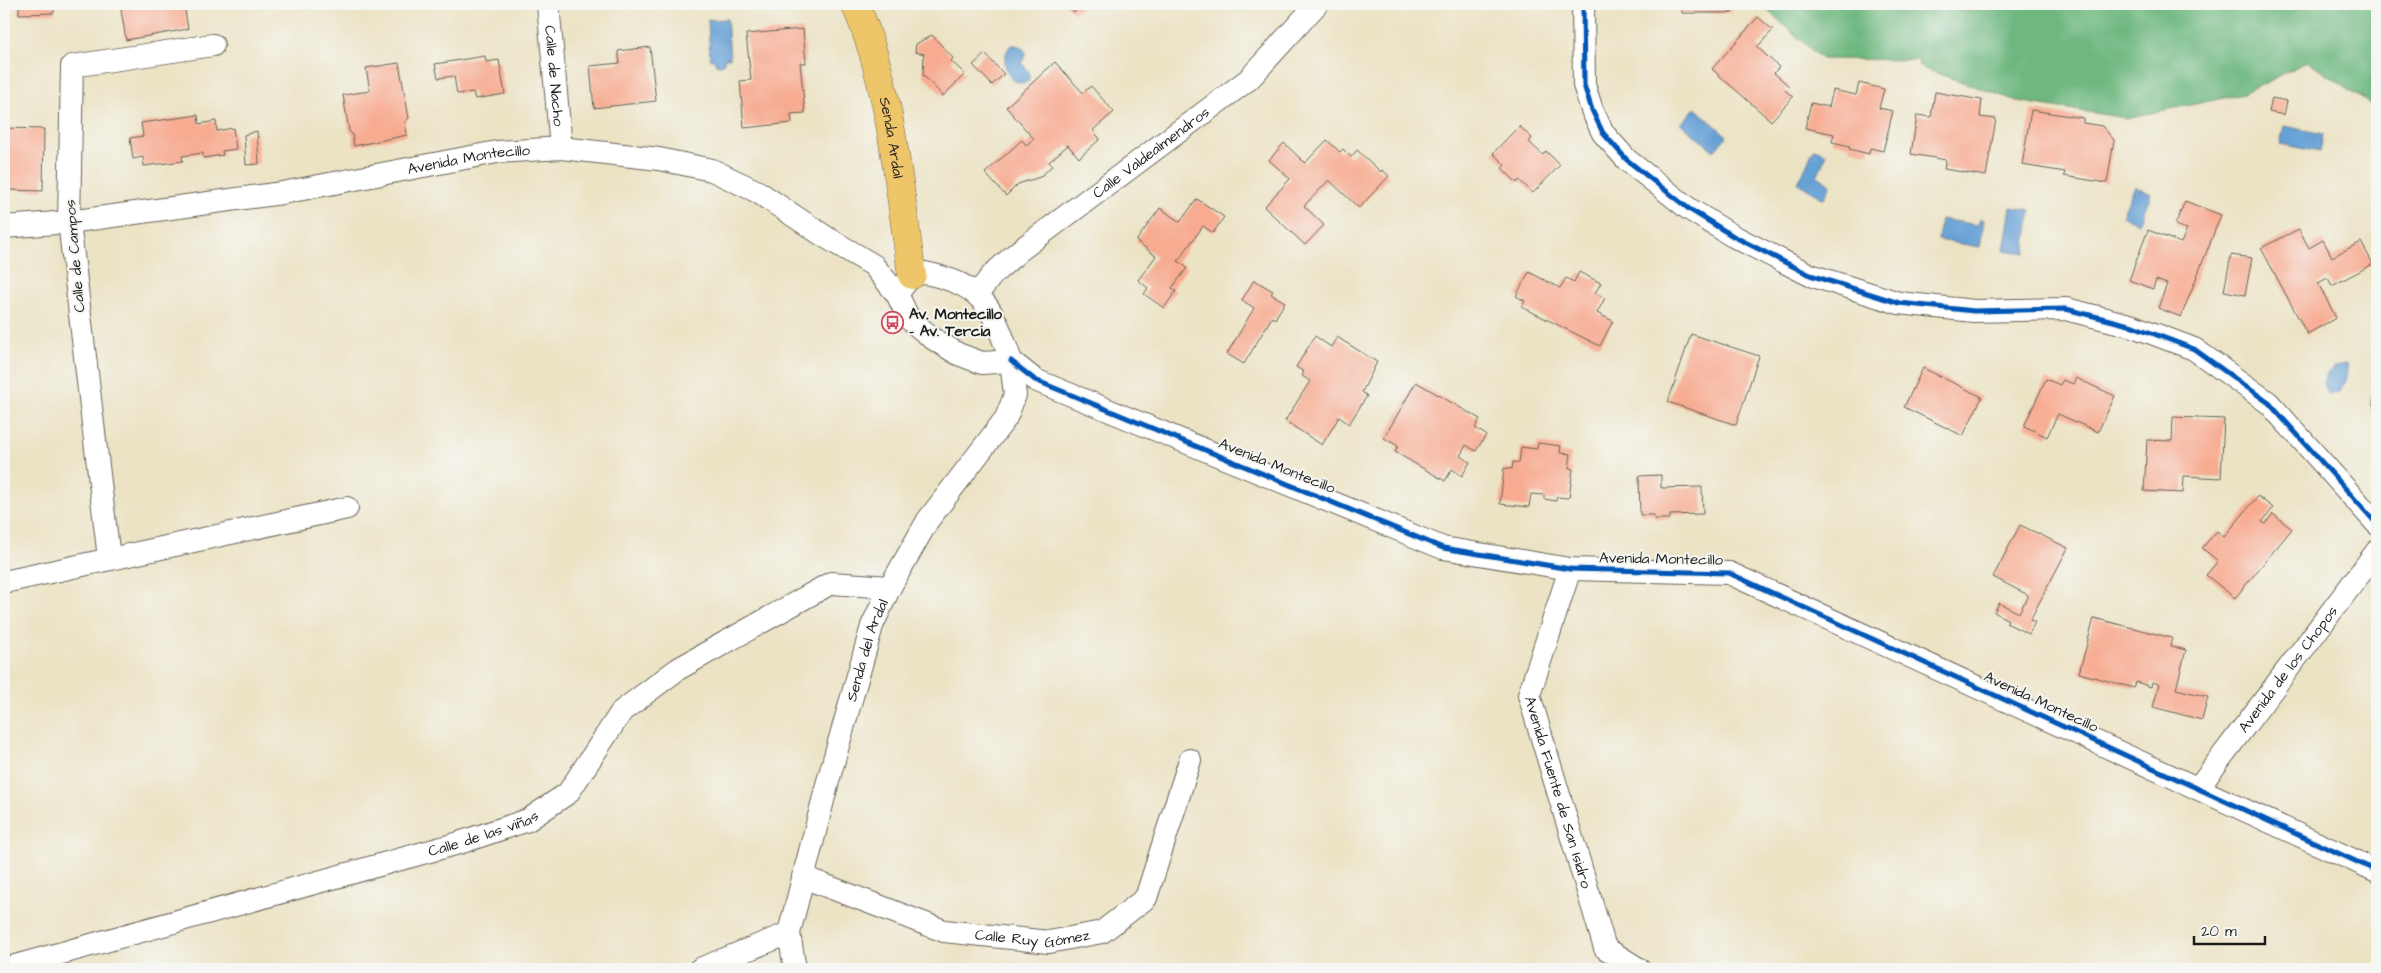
<svg xmlns="http://www.w3.org/2000/svg" width="2381" height="973" font-family="'Architects Daughter',sans-serif">
  <style>
    .forest { fill: #6eb880; stroke: #456a4e }
    .water { fill: #66a1d6; stroke: #415e79 }
    .building { fill: #f7ac92 }
    .lines { fill: none; stroke-linecap: round; stroke-linejoin: round }
    .minor-casing { stroke: #656257; stroke-width: 24 }
    .major-casing { stroke: #656257; stroke-width: 29 }
    .minor { stroke: #fff; stroke-width: 22 }
    .major { stroke: #eec569; stroke-width: 28 }
    .cycleway-casing { stroke: #f6f6f2; stroke-width: 8 }
    .cycleway { stroke: #0057b8; stroke-width: 5 }
    .labels { text-anchor: middle; dominant-baseline: central; stroke-width: 4; stroke-linejoin: round; paint-order: stroke }
    .street-label { font-size: 15px; fill: #1c1c1c; stroke: #f6f6f2 }
    .poi-label { font-size: 15px; font-weight: bold; fill: #1c1c1c; stroke: #f6f6f2; text-anchor: start }
  </style>
  <rect width="100%" height="100%" fill="#f6f6f2"/>
  <filter id="ink" filterUnits="userSpaceOnUse"><feTurbulence type="fractalNoise" baseFrequency=".02" numOctaves="2"/><feDisplacementMap in="SourceGraphic" scale="10" xChannelSelector="R" yChannelSelector="G"/><feConvolveMatrix kernelMatrix="1 2 1 2 8 2 1 2 1" color-interpolation-filters="sRGB"/></filter>
  <filter id="wash" filterUnits="userSpaceOnUse"><feTurbulence type="fractalNoise" baseFrequency=".0096" numOctaves="4" result="noise"/><feDisplacementMap in="SourceGraphic" scale="20" xChannelSelector="R" yChannelSelector="G"/><feGaussianBlur stdDeviation="1.12" result="paint"/><feColorMatrix in="noise" values="0 0 0 0 0 0 0 0 0 0 0 0 0 0 0 0 0 1.4 0 .05"/><feComposite in="paint" operator="in"/></filter>
  <g filter="url(#wash)">
    <rect width="100%" height="100%" fill="#ece3c5"/>
    <path class="forest" d="M 1767,4 L 2377,4 L 2377,108 L 2308,61 L 2244,94 L 2126,118 L 2017,101 L 1919,67 L 1918,60 L 1822,59 L 1766,9 Z"/>
    <path class="water" d="M 727,19 L 730,58 L 724,58 L 724,63 L 720,65 L 716,64 L 714,59 L 710,60 L 708,20 Z
      M 1011,45 C 1019,45 1022,46 1026,53 L 1022,63 L 1029,72 L 1029,79 L 1026,83 C 1006,85 999,58 1011,45 Z
      M 1695,108 L 1727,136 L 1714,151 L 1681,124 Z
      M 2284,126 L 2323,134 L 2320,152 L 2280,144 Z
      M 1814,149 L 1827,154 L 1817,176 L 1831,184 L 1824,199 L 1798,183 Z
      M 2135,186 L 2151,194 L 2139,223 L 2122,216 Z
      M 2011,207 L 2031,210 L 2025,253 L 2004,250 Z
      M 1941,219 L 1978,225 L 1980,219 L 1984,220 L 1980,247 L 1938,240 Z
      M 2346,364 C 2349,372 2344,387 2338,393 L 2328,395 L 2323,383 C 2327,371 2333,366 2346,364 Z"/>
    <g id="blocks">
      <path class="building" d="M 19,4 L 54,4 L 54,13 L 19,14 Z
        M 120,4 L 184,4 L 188,29 L 126,40 Z
        M 1064,4 L 1083,4 L 1074,13 Z
        M 1682,4 L 1731,4 L 1732,13 L 1682,13 Z
        M 1758,17 L 1773,30 L 1757,47 L 1779,67 L 1774,73 L 1789,86 L 1785,90 L 1793,97 L 1771,121 L 1712,69 Z
        M 803,29 L 806,63 L 800,63 L 805,113 L 791,114 L 792,123 L 744,128 L 740,81 L 751,80 L 746,34 Z
        M 932,35 L 953,58 L 951,61 L 965,74 L 943,96 L 923,75 L 924,54 L 915,52 L 916,44 Z
        M 650,47 L 656,101 L 594,108 L 590,66 L 620,63 L 618,51 Z
        M 985,54 L 1004,74 L 992,85 L 973,65 Z
        M 485,56 L 486,62 L 499,60 L 505,94 L 475,99 L 473,92 L 457,94 L 454,76 L 438,78 L 435,64 Z
        M 1055,62 L 1083,93 L 1091,86 L 1114,112 L 1093,130 L 1100,139 L 1079,158 L 1068,145 L 1049,162 L 1052,166 L 1040,177 L 1018,184 L 1006,196 L 985,173 L 1022,140 L 1026,145 L 1034,139 L 1006,107 Z
        M 399,63 L 409,118 L 405,122 L 407,135 L 354,146 L 352,134 L 349,131 L 343,95 L 370,91 L 366,68 Z
        M 1859,83 L 1884,89 L 1879,108 L 1893,111 L 1883,151 L 1870,148 L 1869,154 L 1849,149 L 1850,146 L 1832,142 L 1834,134 L 1805,128 L 1811,103 L 1829,107 L 1833,90 L 1856,95 Z
        M 1935,92 L 1982,100 L 1980,117 L 1996,119 L 1986,176 L 1944,169 L 1946,160 L 1911,154 L 1917,115 L 1931,117 Z
        M 2272,98 L 2287,101 L 2284,115 L 2269,112 Z
        M 2031,110 L 2083,118 L 2083,123 L 2102,126 L 2114,140 L 2107,183 L 2064,176 L 2065,172 L 2022,165 Z
        M 198,115 L 199,124 L 216,121 L 217,131 L 233,128 L 236,149 L 222,151 L 223,155 L 203,158 L 203,153 L 182,156 L 183,161 L 144,166 L 143,157 L 133,159 L 130,138 L 143,136 L 141,123 Z
        M 1519,126 L 1532,138 L 1529,142 L 1543,155 L 1546,151 L 1560,165 L 1533,193 L 1519,180 L 1517,183 L 1502,168 L 1505,165 L 1493,153 Z
        M 6,128 L 44,129 L 43,191 L 8,190 L 9,181 L 4,181 Z
        M 257,131 L 259,164 L 246,165 L 244,135 Z
        M 1327,140 L 1340,152 L 1343,149 L 1351,157 L 1357,150 L 1381,172 L 1382,170 L 1389,176 L 1359,208 L 1329,180 L 1304,206 L 1324,225 L 1305,245 L 1264,207 L 1290,179 L 1269,160 L 1284,143 L 1305,163 Z
        M 1197,199 L 1224,217 L 1213,233 L 1203,226 L 1178,261 L 1187,268 L 1172,288 L 1176,291 L 1164,308 L 1144,294 L 1148,288 L 1138,280 L 1156,256 L 1136,241 L 1160,208 L 1180,222 Z
        M 2185,201 L 2221,215 L 2181,317 L 2158,308 L 2167,284 L 2156,280 L 2153,289 L 2129,280 L 2148,230 L 2181,243 L 2187,229 L 2175,225 Z
        M 2299,229 L 2309,248 L 2323,240 L 2332,257 L 2361,242 L 2373,264 L 2332,286 L 2328,278 L 2318,283 L 2336,318 L 2307,334 L 2261,248 Z
        M 2231,255 L 2252,258 L 2245,295 L 2224,291 Z
        M 1529,272 L 1560,288 L 1566,278 L 1574,282 L 1579,272 L 1601,283 L 1595,293 L 1605,298 L 1597,313 L 1613,321 L 1600,346 L 1522,307 L 1525,301 L 1516,296 Z
        M 1254,280 L 1273,291 L 1271,294 L 1285,302 L 1275,319 L 1272,317 L 1244,364 L 1227,354 L 1254,308 L 1242,300 Z
        M 1691,334 L 1759,356 L 1736,425 L 1668,402 Z
        M 1315,336 L 1331,347 L 1337,337 L 1377,362 L 1362,392 L 1367,396 L 1349,424 L 1339,417 L 1322,445 L 1285,421 L 1310,381 L 1302,376 L 1304,372 L 1296,367 Z
        M 1923,368 L 1982,397 L 1963,436 L 1904,407 Z
        M 2076,378 L 2115,396 L 2098,432 L 2058,414 L 2047,437 L 2024,426 L 2046,379 L 2060,385 L 2063,380 L 2073,384 Z
        M 1416,382 L 1480,419 L 1475,428 L 1486,435 L 1476,451 L 1466,445 L 1460,456 L 1470,462 L 1462,476 L 1452,469 L 1445,481 L 1395,452 L 1398,446 L 1384,438 Z
        M 2376,387 L 2377,387 L 2377,415 L 2373,403 Z
        M 2173,417 L 2224,419 L 2221,478 L 2184,476 L 2183,493 L 2144,491 L 2147,440 L 2172,441 Z
        M 1538,443 L 1561,446 L 1560,453 L 1571,454 L 1569,468 L 1573,469 L 1569,498 L 1557,497 L 1556,501 L 1544,499 L 1544,495 L 1531,494 L 1529,507 L 1500,504 L 1504,468 L 1512,469 L 1513,462 L 1519,463 L 1521,447 L 1537,449 Z
        M 1661,475 L 1661,488 L 1702,487 L 1703,514 L 1670,515 L 1670,519 L 1654,519 L 1654,515 L 1640,515 L 1639,476 Z
        M 2258,496 L 2273,508 L 2262,522 L 2265,524 L 2273,514 L 2292,529 L 2235,598 L 2206,575 L 2218,561 L 2202,548 L 2217,531 L 2224,537 Z
        M 2020,525 L 2068,548 L 2030,620 L 2035,622 L 2029,634 L 2006,623 L 2008,620 L 1994,612 L 1999,603 L 2019,613 L 2028,595 L 1993,577 Z
        M 2094,618 L 2172,638 L 2170,646 L 2186,650 L 2176,689 L 2208,697 L 2202,720 L 2153,707 L 2159,684 L 2152,682 L 2151,687 L 2136,682 L 2134,688 L 2079,673 Z"/>
    </g>
  </g>
  <g filter="url(#ink)">
    <use href="#blocks" fill-opacity="0" stroke="#656257" stroke-width="1"/>
    <g class="lines">
      <defs>
        <g id="minor">
          <path id="s1" d="M 548,4 L 561,148"/>
          <path d="M 1583,4 L 1584,85 L 1592,110 L 1603,133 L 1627,160 L 1689,209 L 1733,236 L 1810,275 L 1899,303 L 1974,311 L 2066,309 L 2133,326 L 2194,349 L 2269,403 L 2377,524"/>
          <path id="s2" d="M 4,227 L 69,222 L 282,193 L 497,152 L 561,148 L 659,159 L 712,170 L 758,192 L 824,236 L 873,265 L 897,294"/>
          <path d="M 925,273 C 984,285 993,308 1011,361 L 982,363 L 958,354 L 932,338 L 909,319 L 897,294 L 912,275 Z"/>
          <path id="s3" d="M 977,294 L 994,273 L 1019,251 L 1249,79 L 1317,4"/>
          <path d="M 1011,361 L 1035,380 L 1443,548 L 1570,569 L 1729,573 L 2377,871"/>
          <path d="M 109,558 L 69,222 L 72,66 L 213,45"/>
          <path id="s4" d="M 1570,569 L 1529,695 L 1605,948 L 1639,969"/>
          <path d="M 4,582 L 347,508"/>
          <path id="s5" d="M 2198,788 L 2377,551"/>
          <path id="s6" d="M 803,877 L 944,931 L 1049,942 L 1102,932 L 1146,898 L 1190,760"/>
          <path id="s7" d="M 4,969 L 459,843 L 528,820 L 568,793 L 622,711 L 678,669 L 831,583 L 890,587"/>
          <path d="M 700,969 L 789,933"/>
          <path id="s8" d="M 795,969 L 789,933 L 828,781 L 872,626 L 890,587 L 928,520 L 1006,418 L 1015,395 L 1011,361"/>
        </g>
        <g id="major">
          <path id="s9" d="M 855,4 C 891,83 899,189 912,275"/>
        </g>
      </defs>
      <use href="#minor" class="minor-casing"/>
      <use href="#major" class="major-casing"/>
      <use href="#minor" class="minor"/>
      <use href="#major" class="major"/>
      <defs>
        <path id="cycleway" d="M 1583,4 L 1584,85 L 1592,110 L 1603,133 L 1627,160 L 1689,209 L 1733,236 L 1810,275 L 1899,303 L 1974,311 L 2066,309 L 2133,326 L 2194,349 L 2269,403 L 2377,524
          M 1011,361 L 1035,380 L 1443,548 L 1570,569 L 1729,573 L 2377,871"/>
      </defs>
      <use href="#cycleway" class="cycleway-casing"/>
      <use href="#cycleway" class="cycleway"/>
    </g>
  </g>
  <defs>
    <symbol id="bus-ring" viewBox="-11 -11 22 22"><circle r="9.5" fill="#f6f6f2" stroke="#d1495b" stroke-width="1.5"/><path d="M-5-6H5V4H4V6H2V4H-2V6H-4V4H-5ZM-3.5-4V0h7V-4ZM-3.5 1.2v1.5H-2V1.2ZM2 1.2v1.5H3.5V1.2Z" fill="#d1495b"/></symbol>
  </defs>
  <g fill-rule="evenodd">
    <use href="#bus-ring" x="880" y="310" width="25" height="25"/>
  </g>
  <g class="labels">
    <g class="street-label">
      <text stroke="none"><textPath href="#s1" startOffset="72">Calle de Nacho</textPath></text>
      <text stroke="none"><textPath href="#s9" startOffset="139">Senda Ardal</textPath></text>
      <text stroke="none"><textPath href="#s3" startOffset="225">Calle Valdealmendros</textPath></text>
      <text stroke="none"><textPath href="#s2" startOffset="470">Avenida Montecillo</textPath></text>
      <text transform="translate(75 256) rotate(-95)">Calle de Campos</text>
      <text transform="translate(1277 466) rotate(22)">Avenida Montecillo</text>
      <text transform="translate(1661 559) rotate(1)">Avenida Montecillo</text>
      <text stroke="none"><textPath href="#s8" startOffset="330">Senda del Ardal</textPath></text>
      <text stroke="none"><textPath href="#s5" startOffset="149">Avenida de los Chopos</textPath></text>
      <text transform="translate(2041 702) rotate(25)">Avenida Montecillo</text>
      <text stroke="none"><textPath href="#s4" startOffset="234">Avenida Fuente de San Isidro</textPath></text>
      <text stroke="none"><textPath href="#s7" startOffset="498">Calle de las viñas</textPath></text>
      <text stroke="none"><textPath href="#s6" startOffset="240">Calle Ruy Gómez</textPath></text>
    </g>
    <g class="poi-label">
      <text x="909" y="314">Av. Montecillo<tspan x="909" dy="17">- Av. Tercia</tspan></text>
    </g>
  </g>
  <rect width="2381" height="973" fill="none" stroke="#f6f6f2" stroke-width="20"/>
  <path d="M2194 936v8h71v-8" fill="none" stroke="#1c1c1c" stroke-width="2.5"/>
  <text x="2201" y="936" font-size="15" fill="#1c1c1c" stroke="#f6f6f2" stroke-width="4" paint-order="stroke">20 m</text>
</svg>
